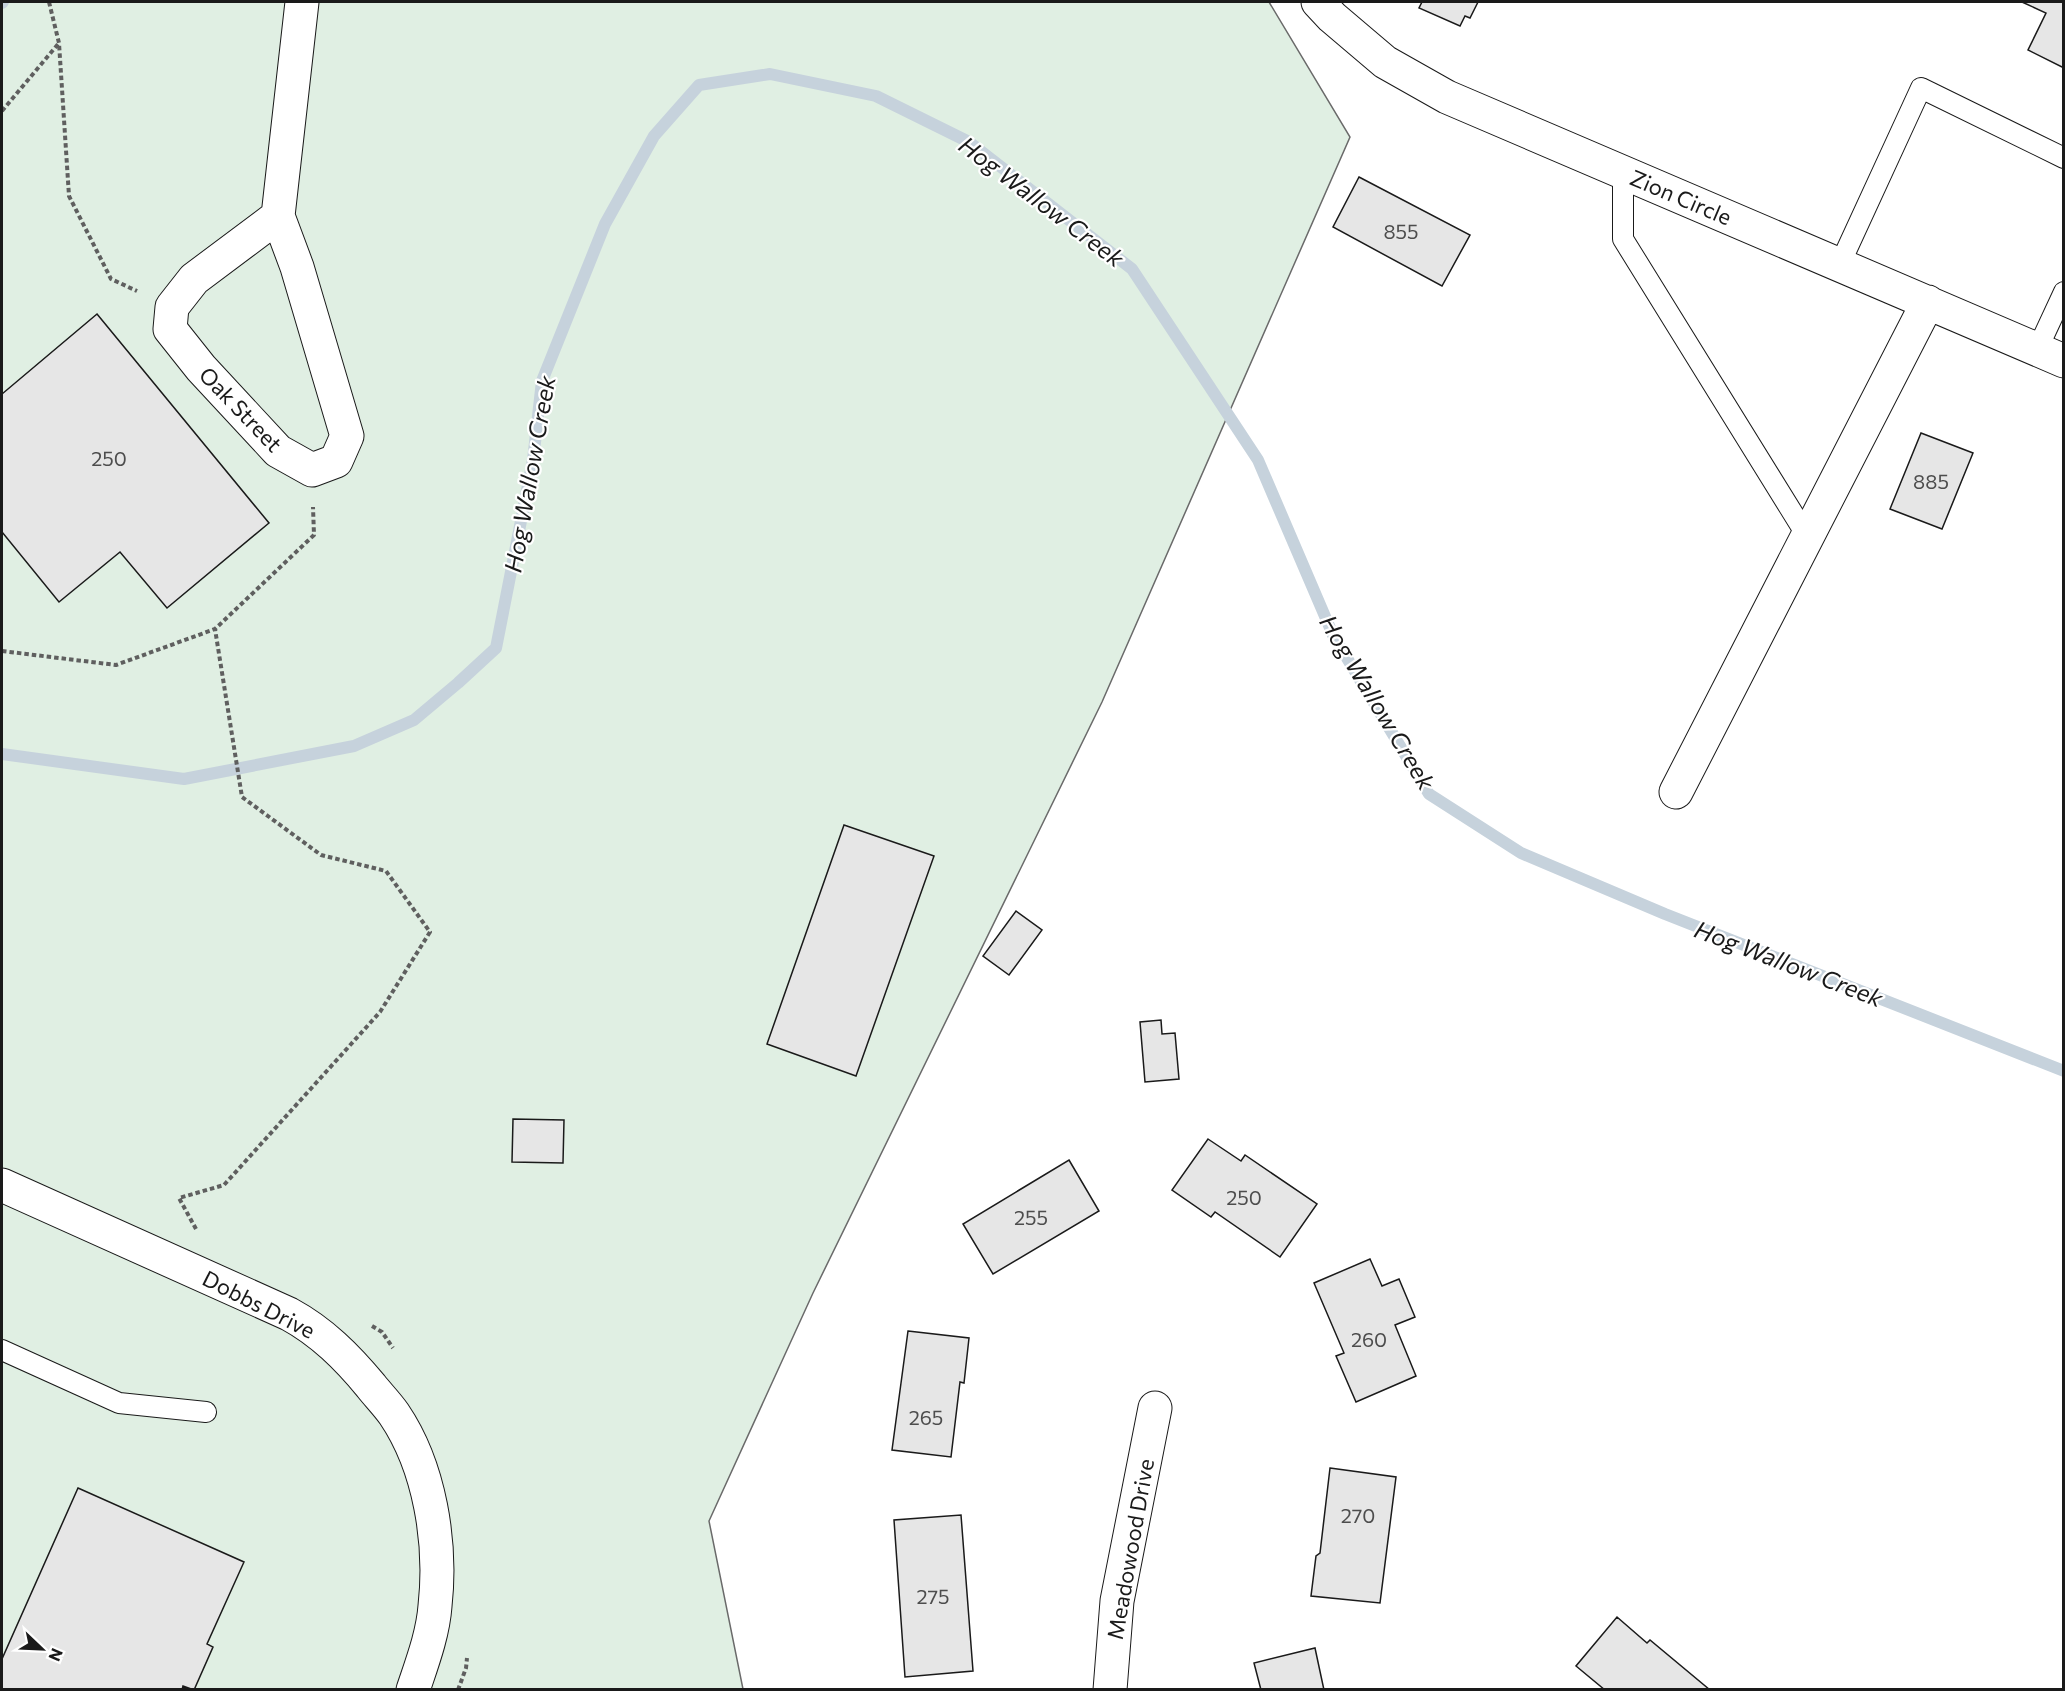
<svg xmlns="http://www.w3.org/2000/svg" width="2065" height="1691" font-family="Commissioner,sans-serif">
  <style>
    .green { fill: #e0efe3; stroke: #6a6a6a; stroke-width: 1.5 }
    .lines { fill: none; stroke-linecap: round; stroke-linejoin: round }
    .stream { stroke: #c6d2dc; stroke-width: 12 }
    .building { fill: #e6e6e6; stroke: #1a1a1a; stroke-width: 1.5 }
    .service-casing { stroke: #1a1a1a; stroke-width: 22 }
    .minor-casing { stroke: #1a1a1a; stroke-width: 35 }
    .path { stroke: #5f5f5f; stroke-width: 4; stroke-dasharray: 4.5 3; stroke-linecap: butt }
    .service { stroke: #fff; stroke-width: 20 }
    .minor { stroke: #fff; stroke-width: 33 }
    .labels { text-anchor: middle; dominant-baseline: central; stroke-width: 4.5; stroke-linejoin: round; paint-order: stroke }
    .number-label { font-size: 20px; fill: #4d4d4d }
    .street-label { font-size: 22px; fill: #1a1a1a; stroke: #fff }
    .water-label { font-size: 24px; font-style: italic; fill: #1a1a1a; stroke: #fff }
  </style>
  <rect width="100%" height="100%" fill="#fff"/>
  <path class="green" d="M 2,2 L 1269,2 L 1350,137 L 1102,702 L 813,1293 L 709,1521 L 743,1689 L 2,1690 Z"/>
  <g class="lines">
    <path class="stream" d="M 2,3 L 3,2
      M 2,754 L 184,779 L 354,746 L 414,720 L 458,683 L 496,648 L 533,460 L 542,381 L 605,224 L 654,136 L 699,85 L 770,74 L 876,96 L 969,142 L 1132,269 L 1258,460 L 1333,635 L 1429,794 L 1521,853 L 1665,914 L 2064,1071"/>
  </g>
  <path class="building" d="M 1422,2 L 1478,2 L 1470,18 L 1465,16 L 1460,26 L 1419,8 Z
    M 2022,2 L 2064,2 L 2064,68 L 2028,50 L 2046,13 Z
    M 1359,177 L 1470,235 L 1442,286 L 1333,227 Z
    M 97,314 L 269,523 L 167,608 L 120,552 L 59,602 L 2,532 L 2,394 Z
    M 1921,433 L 1973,453 L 1942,529 L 1890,509 Z
    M 844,825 L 934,856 L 856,1076 L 767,1044 Z
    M 1016,911 L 1042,930 L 1009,975 L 983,956 Z
    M 1161,1020 L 1162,1034 L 1175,1033 L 1179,1079 L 1145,1082 L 1140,1022 Z
    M 513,1119 L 564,1120 L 563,1163 L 512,1162 Z
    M 1208,1139 L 1241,1161 L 1245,1155 L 1317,1204 L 1280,1257 L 1215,1212 L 1211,1217 L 1172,1190 Z
    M 1069,1160 L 1099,1211 L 993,1274 L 963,1224 Z
    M 1370,1259 L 1382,1286 L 1399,1279 L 1415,1317 L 1395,1325 L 1416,1376 L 1356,1402 L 1336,1356 L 1344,1353 L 1314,1283 Z
    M 908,1331 L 969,1338 L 964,1383 L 960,1382 L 951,1457 L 892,1450 Z
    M 1330,1468 L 1396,1477 L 1380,1603 L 1311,1596 L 1316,1556 L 1320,1553 Z
    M 78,1488 L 244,1562 L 207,1644 L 213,1647 L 194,1690 L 183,1686 L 182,1690 L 2,1690 L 2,1659 Z
    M 961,1515 L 973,1671 L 905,1677 L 894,1520 Z
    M 1617,1617 L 1647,1643 L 1650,1640 L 1710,1690 L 1605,1690 L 1576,1666 Z
    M 1315,1648 L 1324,1690 L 1261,1690 L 1254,1663 Z"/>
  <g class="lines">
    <defs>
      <path id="service" d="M 1623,172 L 1623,239 L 1807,536
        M 1840,264 L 1921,88 L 2064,158
        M 2037,350 L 2064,292
        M 2,1350 L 119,1403 L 206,1412"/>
      <path id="minor" d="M 1318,2 L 1332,17 L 1385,62 L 1447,97 L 2064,361
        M 278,216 L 194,279 L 172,307 L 170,329 L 201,368 L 278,451 L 312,470 L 336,461 L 347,436 L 297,267 L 278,216 L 302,2
        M 1676,792 L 1928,302
        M 2,1185 L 289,1314 C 322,1332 347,1357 371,1386 C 378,1395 387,1404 394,1414 C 430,1467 442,1543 435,1606 C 433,1634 422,1663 413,1690
        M 1110,1690 L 1117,1601 L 1155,1408"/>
    </defs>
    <use href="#service" class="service-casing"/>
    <use href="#minor" class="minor-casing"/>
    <path class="path" d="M 49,2 L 59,43 L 69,196 L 111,279 L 137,291
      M 2,111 L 59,43
      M 2,651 L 116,665 L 215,629 L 314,535 L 313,507
      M 196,1229 L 179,1198 L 224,1185 L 380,1012 L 430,932 L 386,871 L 321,855 L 242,797 L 215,629
      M 372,1326 L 382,1332 L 393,1348
      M 458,1690 L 466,1668 L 467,1658"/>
    <use href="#service" class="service"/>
    <use href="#minor" class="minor"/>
  </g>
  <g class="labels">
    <g class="number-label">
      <text x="1401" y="231">855</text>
      <text x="109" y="458">250</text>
      <text x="1931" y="481">885</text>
      <text x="1244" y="1197">250</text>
      <text x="1031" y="1217">255</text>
      <text x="1369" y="1339">260</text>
      <text x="926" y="1417">265</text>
      <text x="1358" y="1515">270</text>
      <text x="933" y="1596">275</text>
    </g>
    <g class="street-label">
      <text transform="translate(1681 197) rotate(23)">Zion Circle</text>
      <text transform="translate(241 409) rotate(46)">Oak Street</text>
      <text transform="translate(259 1304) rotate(27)">Dobbs Drive</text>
      <text transform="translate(1130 1549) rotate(-80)">Meadowood Drive</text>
    </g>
    <g class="water-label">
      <text transform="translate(1042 201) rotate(37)">Hog Wallow Creek</text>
      <text transform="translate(529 474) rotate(-80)">Hog Wallow Creek</text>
      <text transform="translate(1378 702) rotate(59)">Hog Wallow Creek</text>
      <text transform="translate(1789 963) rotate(21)">Hog Wallow Creek</text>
    </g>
  </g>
  <rect width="2065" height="1691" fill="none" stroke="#1a1a1a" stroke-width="6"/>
  <g transform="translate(42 1649) rotate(113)" stroke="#ffffff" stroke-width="4.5" paint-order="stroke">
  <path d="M0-4.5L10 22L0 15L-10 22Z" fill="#1a1a1a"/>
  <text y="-9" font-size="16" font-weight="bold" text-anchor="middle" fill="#1a1a1a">N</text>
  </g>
</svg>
